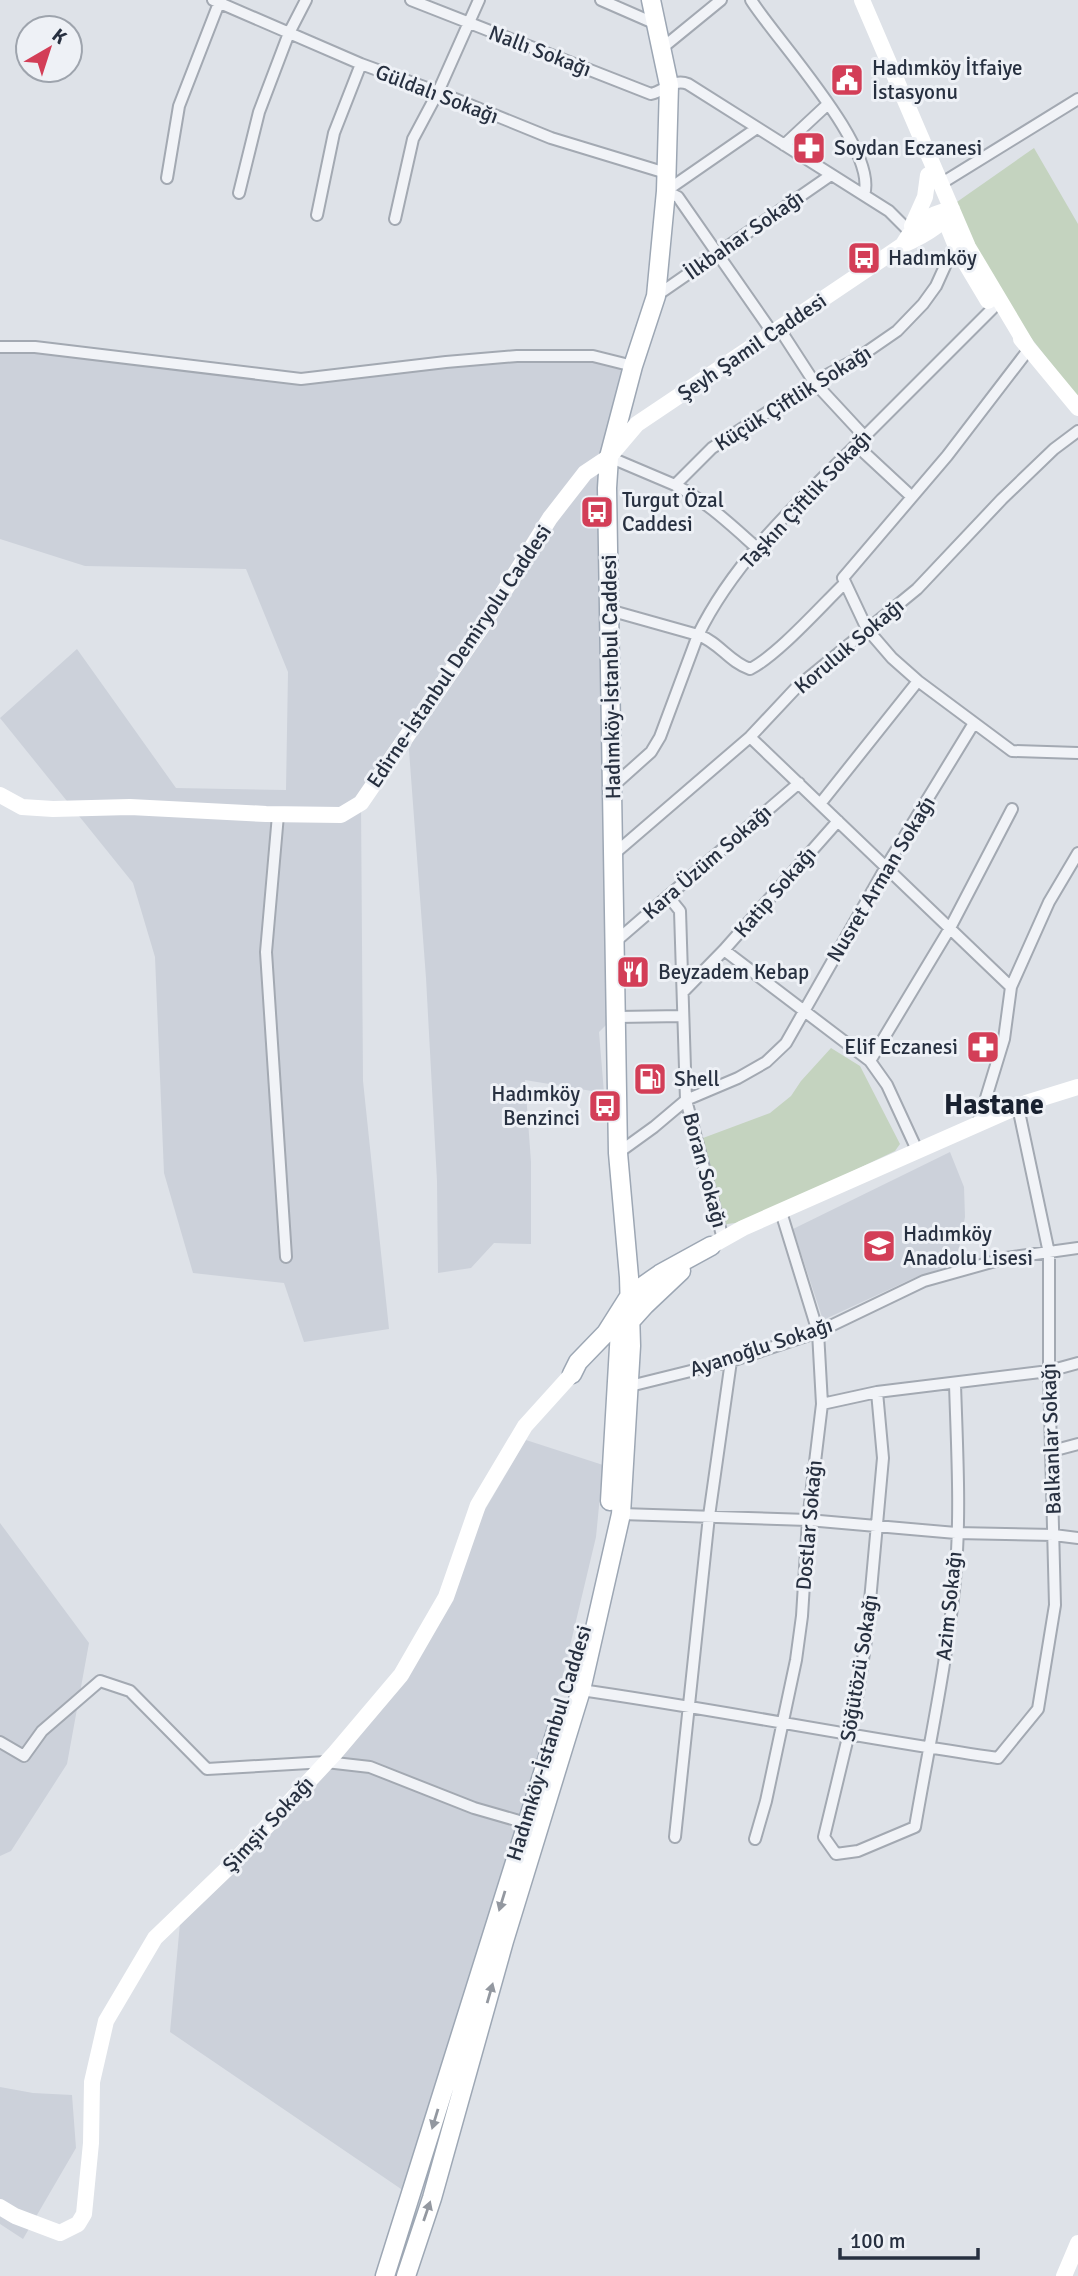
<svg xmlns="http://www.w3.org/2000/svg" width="1078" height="2276" font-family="Signika,sans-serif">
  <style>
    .built { fill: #ccd1da }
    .green { fill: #c4d3bf }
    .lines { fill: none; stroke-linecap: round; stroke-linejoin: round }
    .street-casing { stroke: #a3a9b2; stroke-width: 14 }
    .primary-casing { stroke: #9da7b4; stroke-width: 21 }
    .street { stroke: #f1f3f7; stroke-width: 10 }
    .secondary { stroke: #fff; stroke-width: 16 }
    .primary { stroke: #fff; stroke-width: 18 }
    .oneway { fill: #9398a0 }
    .labels { text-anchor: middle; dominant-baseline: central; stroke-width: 6; stroke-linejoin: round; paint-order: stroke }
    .street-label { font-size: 21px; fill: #273040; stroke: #eef1f6 }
    .poi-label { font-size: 21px; fill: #273040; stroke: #eef1f6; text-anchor: start }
    .district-label { font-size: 28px; font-weight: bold; fill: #192130; stroke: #eef1f6 }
  </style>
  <rect width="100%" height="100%" fill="#dee2e8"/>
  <path class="built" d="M 0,347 L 301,379 L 446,362 L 593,356 L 633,366 L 605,455 L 609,1022 L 599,1032 L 604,1093 L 525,1080 L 531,1162 L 531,1244 L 494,1243 L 471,1268 L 438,1273 L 437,1181 L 426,978 L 408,737 L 361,803 L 363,1081 L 389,1329 L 304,1342 L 284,1283 L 193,1273 L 164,1173 L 155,957 L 133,883 L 0,718 L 77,649 L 176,788 L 286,790 L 288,672 L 246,569 L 85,566 L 0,539 Z
    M 950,1152 L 964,1187 L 965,1217 L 956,1264 L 914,1278 L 823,1320 L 793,1229 Z
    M 526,1440 L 603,1465 L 596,1537 L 560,1688 L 404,2191 L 170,2032 L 180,1923 L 406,1679 L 483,1513 Z
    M 0,1523 L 89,1643 L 67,1764 L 11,1851 L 0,1856 Z
    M 0,2087 L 33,2093 L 72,2095 L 76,2148 L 23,2239 L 0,2224 Z"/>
  <path class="green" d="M 1034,148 L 1078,224 L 1078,398 L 997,294 L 954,204 Z
    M 831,1048 L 860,1066 L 900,1144 L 895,1151 L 748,1221 L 721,1225 L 703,1138 L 770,1113 L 791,1096 L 801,1081 Z"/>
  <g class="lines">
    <defs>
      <path id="street" d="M 213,0 L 361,64 L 438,92 L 551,138 L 666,173
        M 411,0 L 651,94 C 664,91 674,78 688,84 L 889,211 L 910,232
        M 601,0 L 656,24
        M 751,0 C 776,40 879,149 864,195
        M 661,49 L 721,0
        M 784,145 L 828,104
        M 167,178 L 179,106 L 219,3
        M 942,183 L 1078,99
        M 666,191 L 678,197 L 772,332
        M 666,191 L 757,128
        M 239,193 L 259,112 L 289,33 L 306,0
        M 317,215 L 334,133 L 361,64
        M 395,219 L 413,139 L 438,92 L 479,0
        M 656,296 L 831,175
        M 779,328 L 814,382 L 865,437
        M 0,347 L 35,347 L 301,379 L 446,362 L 517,356 L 593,356 L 633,366
        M 1029,349 L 947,456 L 843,578 L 867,629 L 892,658 L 918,681 L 1012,751 L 1078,753
        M 856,445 L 912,497
        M 609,457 L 675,485 L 712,448 L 814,382 L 855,360 L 897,331 L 923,304 L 936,286 L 950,255 L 957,249
        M 675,485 C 706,501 731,525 757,548
        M 609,610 L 698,635 C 733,563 794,506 850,451 C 898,403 945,356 993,308
        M 750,737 L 1011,987
        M 613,786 L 651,752 L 660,737 L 698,635 C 719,642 729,662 750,669 C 778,655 821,606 845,583
        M 820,804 L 918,681
        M 278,815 L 266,952 L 286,1257
        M 614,854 L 750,737 L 796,688 L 917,589 L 1002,499 L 1054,449 L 1078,431
        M 668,896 L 680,911 L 686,1100 L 723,1239
        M 615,942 L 799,783
        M 724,950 L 870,1061 L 887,1085 L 917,1150
        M 683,992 L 724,950 L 838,821
        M 617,1017 L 683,1016
        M 870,1061 L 950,928 L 1012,809
        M 978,1124 L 1004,1039 L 1011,987 L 1049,902 L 1078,853
        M 618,1153 L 654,1127 L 686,1100 L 738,1078 L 766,1062 L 786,1043 L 886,867 L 974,723
        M 630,1386 L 731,1361 L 818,1332 L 924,1281 L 1006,1258 L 1078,1248
        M 877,1392 L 883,1458 L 867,1634 L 856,1704 L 824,1837 L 836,1854 L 858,1851 L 915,1827 C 929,1745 947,1663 955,1580 C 961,1515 957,1449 955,1384
        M 822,1404 L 877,1392 L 1049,1371 L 1078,1363
        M 1052,1451 L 1078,1444
        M 621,1514 L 808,1520 L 956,1533 L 1054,1535 L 1078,1538
        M 581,1690 C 721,1710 859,1738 998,1758 L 1038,1709 L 1055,1605 L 1049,1371 L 1049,1253 L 1018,1107
        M 0,1742 L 24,1756 L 42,1731 L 100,1681 L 130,1691 L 207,1769 L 326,1762 L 370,1767 L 474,1808 L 526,1823
        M 675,1837 L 709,1516 L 731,1361
        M 755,1839 L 766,1801 L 796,1660 L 802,1616 L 808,1520 L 822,1404 L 818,1332 L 781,1212"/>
      <path id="primary" d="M 627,1325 L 645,1305 L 681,1271
        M 572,1374 L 578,1362 L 606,1333 L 630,1295 L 660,1274 L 711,1246
        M 610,1501 L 620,1330
        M 385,2276 L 559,1722
        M 406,2276 L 432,2198 L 504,1941 L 581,1690 L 621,1514 L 631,1346 L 629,1277 L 618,1153 L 607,488 L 609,457 L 633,366 L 656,296 L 666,191 L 669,85 L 651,0"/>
    </defs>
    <use href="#street" class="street-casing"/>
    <use href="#primary" class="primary-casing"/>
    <use href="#street" class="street"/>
    <path class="secondary" d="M 862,0 L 968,247 L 1027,346
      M 942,212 L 957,249 L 988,301
      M 912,226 L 925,197 L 928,175
      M 904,243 C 914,225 928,214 949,210
      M 1021,339 L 1078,408
      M 0,795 L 22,807 L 53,809 L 130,807 L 266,814 L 341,815 L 361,803 L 483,625 L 550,518 L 585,473 L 609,457 L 637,424 L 903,245 C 919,238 944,225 952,209
      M 711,1246 L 743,1228 L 1026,1103 L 1078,1087
      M 0,2207 L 15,2216 L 60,2233 L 78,2224 L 84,2214 L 91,2143 L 92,2082 L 106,2021 L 155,1938 L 232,1864 L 335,1753 L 401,1675 L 446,1597 L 478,1505 L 525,1426 L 572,1374
      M 1064,2276 L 1078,2243"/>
    <use href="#primary" class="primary"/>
  </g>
  <defs><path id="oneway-solid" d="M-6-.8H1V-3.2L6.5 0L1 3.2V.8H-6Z" transform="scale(1.75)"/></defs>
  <g class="oneway">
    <use href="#oneway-solid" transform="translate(502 1901) rotate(107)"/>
    <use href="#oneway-solid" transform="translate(490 1993) rotate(-74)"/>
    <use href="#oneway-solid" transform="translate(435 2119) rotate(107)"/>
    <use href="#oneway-solid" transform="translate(427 2211) rotate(-71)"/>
  </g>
  <defs>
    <symbol id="civic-square" viewBox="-11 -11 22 22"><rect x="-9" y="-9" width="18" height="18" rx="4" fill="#d33e57" stroke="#eef1f6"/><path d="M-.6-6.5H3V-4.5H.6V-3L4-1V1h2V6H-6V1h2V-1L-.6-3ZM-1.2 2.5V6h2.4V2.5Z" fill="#fff"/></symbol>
    <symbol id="pharmacy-square" viewBox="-11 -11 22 22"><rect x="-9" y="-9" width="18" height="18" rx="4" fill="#d33e57" stroke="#eef1f6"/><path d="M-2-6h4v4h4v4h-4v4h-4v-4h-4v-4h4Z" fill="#fff"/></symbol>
    <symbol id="bus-square" viewBox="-11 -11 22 22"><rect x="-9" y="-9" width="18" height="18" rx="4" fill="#d33e57" stroke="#eef1f6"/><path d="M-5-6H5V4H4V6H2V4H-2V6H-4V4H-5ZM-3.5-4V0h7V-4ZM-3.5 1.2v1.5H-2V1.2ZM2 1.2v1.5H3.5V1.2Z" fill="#fff"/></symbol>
    <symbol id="restaurant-square" viewBox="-11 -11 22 22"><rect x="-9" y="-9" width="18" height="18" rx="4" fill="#d33e57" stroke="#eef1f6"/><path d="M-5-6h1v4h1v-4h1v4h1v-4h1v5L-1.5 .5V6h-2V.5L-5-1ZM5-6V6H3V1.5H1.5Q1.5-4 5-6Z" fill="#fff"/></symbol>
    <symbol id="fuel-square" viewBox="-11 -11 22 22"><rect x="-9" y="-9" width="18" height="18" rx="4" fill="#d33e57" stroke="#eef1f6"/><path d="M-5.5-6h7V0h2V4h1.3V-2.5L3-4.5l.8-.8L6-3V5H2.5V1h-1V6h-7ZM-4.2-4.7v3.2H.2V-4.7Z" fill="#fff"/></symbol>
    <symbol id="school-square" viewBox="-11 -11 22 22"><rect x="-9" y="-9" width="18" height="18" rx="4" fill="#d33e57" stroke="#eef1f6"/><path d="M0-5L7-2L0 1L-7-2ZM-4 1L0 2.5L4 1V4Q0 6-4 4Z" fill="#fff"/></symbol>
  </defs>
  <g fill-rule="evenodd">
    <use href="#civic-square" x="828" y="61" width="38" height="38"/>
    <use href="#pharmacy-square" x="790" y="129" width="38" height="38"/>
    <use href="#bus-square" x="845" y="239" width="38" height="38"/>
    <use href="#bus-square" x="578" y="493" width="38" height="38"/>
    <use href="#restaurant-square" x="614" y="953" width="38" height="38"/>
    <use href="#pharmacy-square" x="964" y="1028" width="38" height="38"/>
    <use href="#fuel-square" x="631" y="1060" width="38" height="38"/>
    <use href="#bus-square" x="586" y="1087" width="38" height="38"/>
    <use href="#school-square" x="860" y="1227" width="38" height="38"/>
  </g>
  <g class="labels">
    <g class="street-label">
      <text transform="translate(540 51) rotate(21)">Nallı Sokağı</text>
      <text transform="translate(437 94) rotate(21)">Güldalı Sokağı</text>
      <text transform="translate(744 235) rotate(-35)">İlkbahar Sokağı</text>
      <text transform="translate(752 347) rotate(-34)">Şeyh Şamil Caddesi</text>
      <text transform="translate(793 398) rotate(-32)">Küçük Çiftlik Sokağı</text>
      <text transform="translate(806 499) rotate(-47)">Taşkın Çiftlik Sokağı</text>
      <text transform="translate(849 646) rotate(-40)">Koruluk Sokağı</text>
      <text transform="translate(459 656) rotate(-56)">Edirne-İstanbul Demiryolu Caddesi</text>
      <text transform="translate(611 677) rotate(-91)">Hadımköy-İstanbul Caddesi</text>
      <text transform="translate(707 862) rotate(-41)">Kara Üzüm Sokağı</text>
      <text transform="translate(881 879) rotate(-59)">Nusret Arman Sokağı</text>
      <text transform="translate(775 892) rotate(-49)">Katip Sokağı</text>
      <text transform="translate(705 1170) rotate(75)">Boran Sokağı</text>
      <text transform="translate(761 1347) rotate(-18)">Ayanoğlu Sokağı</text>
      <text transform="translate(1051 1439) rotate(-92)">Balkanlar Sokağı</text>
      <text transform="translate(809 1525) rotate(-85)">Dostlar Sokağı</text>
      <text transform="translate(949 1606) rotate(-84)">Azim Sokağı</text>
      <text transform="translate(859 1668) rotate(-81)">Söğütözü Sokağı</text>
      <text transform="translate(549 1743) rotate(-73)">Hadımköy-İstanbul Caddesi</text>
      <text transform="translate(268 1824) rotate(-47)">Şimşir Sokağı</text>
    </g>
    <g class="poi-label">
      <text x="872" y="68">Hadımköy İtfaiye<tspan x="872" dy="24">İstasyonu</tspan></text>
      <text x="834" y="148">Soydan Eczanesi</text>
      <text x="888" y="258">Hadımköy</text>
      <text x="622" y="500">Turgut Özal<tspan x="622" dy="24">Caddesi</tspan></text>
      <text x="658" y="972">Beyzadem Kebap</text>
      <text x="958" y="1047" text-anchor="end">Elif Eczanesi</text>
      <text x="674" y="1079">Shell</text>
      <text x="580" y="1094" text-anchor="end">Hadımköy<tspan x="580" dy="24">Benzinci</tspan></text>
      <text x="903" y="1234">Hadımköy<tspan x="903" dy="24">Anadolu Lisesi</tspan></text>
    </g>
    <g class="district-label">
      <text x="994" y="1105">Hastane</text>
    </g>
  </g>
  <g transform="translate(49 49) rotate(39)"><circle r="33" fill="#eef1f6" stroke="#9ea4ad" stroke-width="2"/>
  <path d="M0-5L12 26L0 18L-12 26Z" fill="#d33e57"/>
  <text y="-10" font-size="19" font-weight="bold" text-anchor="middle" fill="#273040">K</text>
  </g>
  <path d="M840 2248v10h138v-10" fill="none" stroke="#273040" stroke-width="3.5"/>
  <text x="850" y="2248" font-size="21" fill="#273040" stroke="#eef1f6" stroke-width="5" paint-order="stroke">100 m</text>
</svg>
